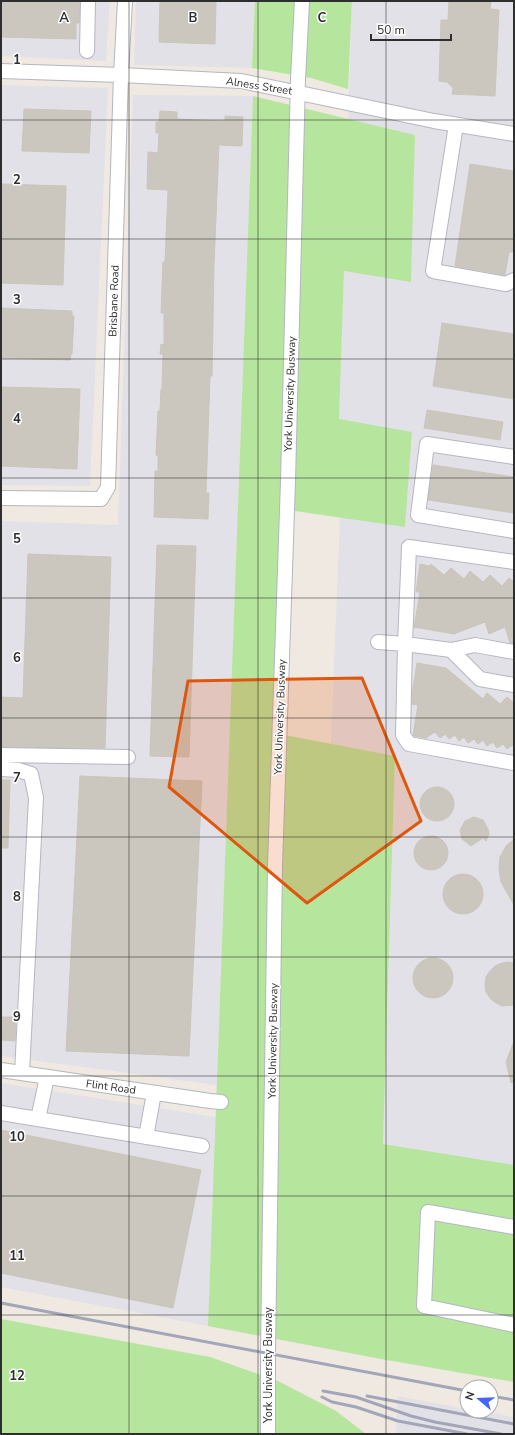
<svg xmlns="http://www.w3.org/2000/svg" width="515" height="1435" font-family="'Nunito Sans',sans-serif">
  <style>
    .industrial { fill: #e3e1e8 }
    .green { fill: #b6e59e }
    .building { fill: #cbc7bf; stroke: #cbc5ba }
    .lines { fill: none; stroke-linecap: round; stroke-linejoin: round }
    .minor-casing { stroke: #b4b7c1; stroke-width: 16 }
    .minor { stroke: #fff; stroke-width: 14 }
    .rail { stroke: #a3a6b8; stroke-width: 3 }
    .marked { fill: #df570e; fill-opacity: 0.2; stroke: #df570e; stroke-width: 3; stroke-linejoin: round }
    .grid { fill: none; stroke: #2e2e2e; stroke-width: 1; stroke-opacity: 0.55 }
    .labels { text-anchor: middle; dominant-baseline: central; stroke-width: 3; stroke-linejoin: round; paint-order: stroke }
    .street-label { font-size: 11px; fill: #2e2e2e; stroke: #fff }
    .grid-label { font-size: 13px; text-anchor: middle; font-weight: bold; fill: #2e2e2e; stroke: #fff; stroke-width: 3; stroke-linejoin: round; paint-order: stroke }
  </style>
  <rect width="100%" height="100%" fill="#efe9e1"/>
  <path class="industrial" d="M 1,1 L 110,1 L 106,61 L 1,56 Z
    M 136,1 L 255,1 L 252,68 L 134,65 Z
    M 352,1 L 514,1 L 514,1165 L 383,1144 L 395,756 L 331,744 L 340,517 L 405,526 L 412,432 L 339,420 L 344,271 L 411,281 L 415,135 L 348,119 Z
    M 1,85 L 108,88 L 90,486 L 1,485 Z
    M 133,95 L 253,96 L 217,1085 L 1,1056 L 1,521 L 118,525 Z
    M 1,1083 L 216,1117 L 208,1326 L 1,1287 Z
    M 397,1396 L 467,1409 L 467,1411 L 481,1411 L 514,1417 L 514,1434 L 396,1434 Z"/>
  <path class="green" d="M 255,1 L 352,1 L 348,89 L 311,78 L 252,68 Z
    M 253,96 L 415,135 L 411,282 L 344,271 L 339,419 L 412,432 L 405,527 L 288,510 L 279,734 L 395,756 L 383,1144 L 514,1165 L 514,1382 L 381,1359 L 208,1326 Z
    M 1,1319 L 210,1357 L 278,1381 L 336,1411 L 366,1434 L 1,1434 Z"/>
  <path class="building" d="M 1,1 L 80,1 L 79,23 L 76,23 L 76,39 L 1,37 Z
    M 160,1 L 216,1 L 215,44 L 159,42 Z
    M 449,1 L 491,1 L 490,9 L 499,10 L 495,96 L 452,94 L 453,88 L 447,82 L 439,81 L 441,20 L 448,20 Z
    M 24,109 L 91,111 L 89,153 L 22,151 Z
    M 160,111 L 177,112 L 177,119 L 225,121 L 225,116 L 243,117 L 242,146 L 219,145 L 214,265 L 212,376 L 210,376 L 206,493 L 209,493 L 208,519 L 154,517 L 155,471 L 158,471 L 158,456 L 156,455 L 158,411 L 160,411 L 161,389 L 162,389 L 163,354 L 160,354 L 161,344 L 164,345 L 164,313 L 161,313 L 163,262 L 165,262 L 168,190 L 147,189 L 148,152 L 158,153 L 159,133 L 156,133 L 156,122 L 159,122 Z
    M 470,164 L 514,171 L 514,252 L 509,252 L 505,275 L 455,266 Z
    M 1,184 L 66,186 L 63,285 L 1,283 Z
    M 1,308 L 72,311 L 72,316 L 74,316 L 72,354 L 71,354 L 70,360 L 1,358 Z
    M 442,323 L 514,334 L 514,399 L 433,386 Z
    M 1,387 L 80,389 L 77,469 L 1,466 Z
    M 427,410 L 503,422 L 500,440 L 424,428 Z
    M 433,465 L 514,477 L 514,513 L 428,500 Z
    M 157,545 L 196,546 L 189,757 L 150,756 Z
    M 28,554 L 111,557 L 105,748 L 1,747 L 1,697 L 23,698 Z
    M 420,564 L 430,566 L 431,564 L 444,575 L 451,568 L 464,579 L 470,571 L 483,582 L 490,575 L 502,586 L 509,578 L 514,582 L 514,643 L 510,643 L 505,627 L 489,634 L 485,622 L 454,634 L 414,627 L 420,592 L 416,592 Z
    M 417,663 L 446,668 L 483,699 L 487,693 L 500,704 L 507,697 L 514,703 L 514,744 L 507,749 L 503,744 L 497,748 L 493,742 L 487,746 L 483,740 L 478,744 L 474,739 L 468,743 L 464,737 L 459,741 L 455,735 L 449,739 L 445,734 L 440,738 L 435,732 L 426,738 L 414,736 L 413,735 L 418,705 L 412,704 L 413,688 Z
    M 80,776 L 202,781 L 189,1056 L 66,1051 Z
    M 1,780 L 10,780 L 8,848 L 1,848 Z
    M420 804a17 17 0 1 1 34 0a17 17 0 1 1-34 0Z
    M 474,817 L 483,820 L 488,829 L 489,834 L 486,841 L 483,838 L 471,846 L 462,839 L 460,830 L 465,821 Z
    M414 853a17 17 0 1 1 34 0a17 17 0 1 1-34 0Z
    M 514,839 L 514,905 L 501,882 L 499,869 L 500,857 L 506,846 Z
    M443 894a20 20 0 1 1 40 0a20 20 0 1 1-40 0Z
    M413 978a20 20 0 1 1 40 0a20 20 0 1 1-40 0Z
    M 509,962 L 514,963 L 514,1005 L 502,1006 L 496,1003 L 490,998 L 486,992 L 485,985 L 486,977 L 490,971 L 495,966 L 502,963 Z
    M 1,1017 L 16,1017 L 15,1041 L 1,1040 Z
    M 514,1041 L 514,1082 L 511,1083 L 506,1062 Z
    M 1,1130 L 201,1170 L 173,1308 L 1,1273 Z"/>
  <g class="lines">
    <defs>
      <path id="minor" d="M 87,51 L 88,1
        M 1,71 L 121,75 L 241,81 L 434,121 L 514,134
        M 456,125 L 433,271 L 506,284 L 514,280
        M 514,457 L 427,444 L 418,515 L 514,531
        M 1,498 L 101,499 L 108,487 L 121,75 L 125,1
        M 514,562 L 409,547 L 405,644 L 451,650 L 475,645 L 514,652
        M 378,642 L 405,644 L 403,735 L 409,744 L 514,763
        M 451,650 L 480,679 L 514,685
        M 1,755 L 128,757
        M 1,769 L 18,770 L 31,774 L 36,798 L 22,1073
        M 1,1070 L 210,1101 L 221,1102
        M 1,1113 L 202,1146
        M 38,1119 L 47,1077
        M 146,1137 L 154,1093
        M 514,1227 L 428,1212 L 424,1306 L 514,1325
        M 268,1434 L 268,1353 L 275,866 L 288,481 L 298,79 L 302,1"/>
    </defs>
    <use href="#minor" class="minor-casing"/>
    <use href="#minor" class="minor"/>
    <path class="rail" d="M 1,1303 L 467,1391
      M 323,1391 L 356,1397 L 411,1416 L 435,1422 L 501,1434
      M 367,1396 L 514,1424
      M 491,1396 L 514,1400
      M 322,1397 L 332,1402 L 356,1407 L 398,1421 L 467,1434"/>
  </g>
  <path class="marked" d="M 362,678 L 421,821 L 307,903 L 169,787 L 188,681 Z"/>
  <path class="grid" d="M 129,1 L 129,1434M 258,1 L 258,1434M 386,1 L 386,1434M 1,120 L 514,120M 1,239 L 514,239M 1,359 L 514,359M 1,478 L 514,478M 1,598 L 514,598M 1,718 L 514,718M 1,837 L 514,837M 1,957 L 514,957M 1,1076 L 514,1076M 1,1196 L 514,1196M 1,1315 L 514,1315"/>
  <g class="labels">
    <g class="street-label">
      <text transform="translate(259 86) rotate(9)">Alness Street</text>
      <text transform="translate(114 301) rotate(-88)">Brisbane Road</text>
      <text transform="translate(290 394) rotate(-88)">York University Busway</text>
      <text transform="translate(280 717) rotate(-88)">York University Busway</text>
      <text transform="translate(273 1041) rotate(-89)">York University Busway</text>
      <text transform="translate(111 1087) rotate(8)">Flint Road</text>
      <text transform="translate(268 1365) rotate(-90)">York University Busway</text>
    </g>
  </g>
  <g class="grid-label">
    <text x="64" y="22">A</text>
    <text x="193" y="22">B</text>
    <text x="322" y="22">C</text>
    <text x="17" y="64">1</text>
    <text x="17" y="184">2</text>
    <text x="17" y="304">3</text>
    <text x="17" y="423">4</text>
    <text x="17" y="543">5</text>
    <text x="17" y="662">6</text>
    <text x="17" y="782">7</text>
    <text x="17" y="901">8</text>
    <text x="17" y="1021">9</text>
    <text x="17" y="1141">10</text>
    <text x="17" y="1260">11</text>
    <text x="17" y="1380">12</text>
  </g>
  <rect width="515" height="1435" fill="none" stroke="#2e2e2e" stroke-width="4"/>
  <g transform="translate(479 1399) rotate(289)"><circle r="19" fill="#ffffff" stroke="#ababab"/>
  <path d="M0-3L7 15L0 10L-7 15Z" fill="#4264fb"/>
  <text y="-6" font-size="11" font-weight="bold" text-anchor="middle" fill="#2e2e2e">N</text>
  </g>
  <path d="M371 34v6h80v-6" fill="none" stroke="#2e2e2e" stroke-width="2"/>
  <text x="377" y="34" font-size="12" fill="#2e2e2e" stroke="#ffffff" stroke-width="3" paint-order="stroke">50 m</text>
</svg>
